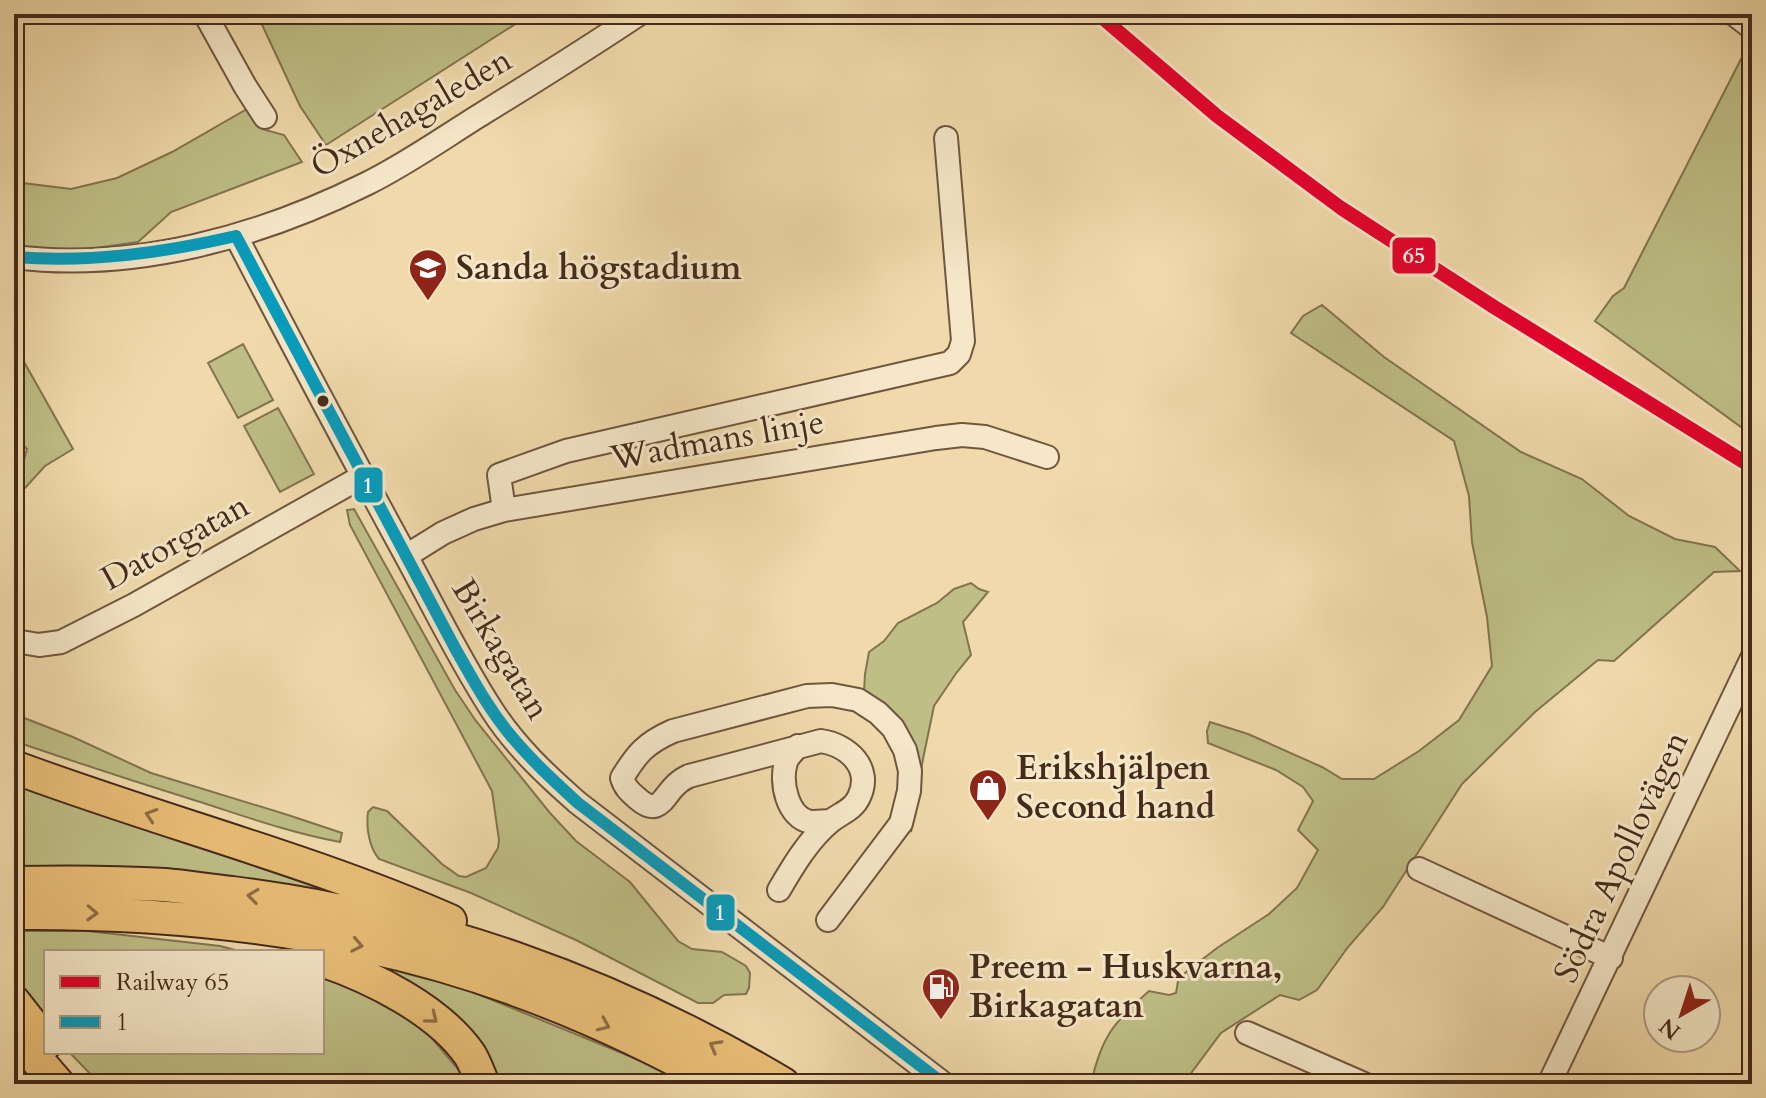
<svg xmlns="http://www.w3.org/2000/svg" width="1766" height="1098" font-family="Cardo,serif">
  <style>
    .green { fill: #bebe86; stroke: #827450; stroke-width: 2 }
    .lines { fill: none; stroke-linecap: round; stroke-linejoin: round }
    .minor-casing { stroke: #70563e; stroke-width: 26 }
    .highway-casing { stroke: #462a1a; stroke-width: 36 }
    .minor { stroke: #f5e7c8; stroke-width: 22 }
    .highway { stroke: #e8bd76; stroke-width: 32 }
    .bus-1-casing { stroke: #f5e7c8; stroke-width: 18 }
    .bus-1 { stroke: #079cbc; stroke-width: 12 }
    .rail-1-casing { stroke: #f5e7c8; stroke-width: 20 }
    .rail-1 { stroke: #e4002b; stroke-width: 14 }
    .oneway { stroke: #8f6c43 }
    .bus-dot { fill: #462a1a; stroke: #f5e7c8; stroke-width: 3 }
    .labels { text-anchor: middle; dominant-baseline: central; stroke-width: 6; stroke-linejoin: round; paint-order: stroke }
    .street-label { font-size: 34px; fill: #462a1a; stroke: #f5e7c8 }
    .poi-label { font-size: 34px; font-weight: bold; fill: #462a1a; stroke: #f5e7c8; text-anchor: start }
    .line-badge { stroke: #f5e7c8; stroke-width: 3 }
    .badge-label { font-size: 22px; text-anchor: middle; font-weight: bold; fill: #fff }
  </style>
  <rect width="100%" height="100%" fill="#f0daab"/>
  <filter id="stains"><feTurbulence type="fractalNoise" baseFrequency=".0025" numOctaves="4"/><feColorMatrix values="0 0 0 0 .2 0 0 0 0 .09 0 0 0 0 .02 0 0 0 .5 -.17"/></filter>
  <radialGradient id="worn" r=".72"><stop offset=".6" stop-color="#630" stop-opacity="0"/><stop offset="1" stop-color="#630" stop-opacity=".3"/></radialGradient>
  <path class="green" d="M 257,14 L 531,14 L 326,145 L 300,106 Z
    M 1741,59 L 1752,67 L 1752,435 L 1595,321 L 1613,296 L 1624,288 Z
    M 247,109 L 262,129 L 284,135 L 302,162 L 171,212 L 138,242 L 68,252 L 14,251 L 14,182 L 71,189 L 117,178 L 172,152 Z
    M 1322,305 L 1384,357 L 1521,452 L 1582,479 L 1629,516 L 1675,539 L 1715,547 L 1740,571 L 1714,572 L 1614,661 L 1598,660 L 1535,712 L 1462,784 L 1383,907 L 1348,947 L 1317,990 L 1299,1000 L 1280,995 L 1221,1033 L 1183,1084 L 1091,1084 C 1101,1037 1114,1022 1149,991 L 1169,995 L 1176,993 L 1178,981 L 1186,972 L 1217,948 L 1269,914 L 1297,888 L 1318,850 L 1298,830 L 1313,801 L 1303,787 L 1276,770 L 1208,743 L 1207,731 L 1210,722 L 1248,734 L 1322,767 L 1342,779 L 1374,779 L 1419,751 L 1459,720 L 1492,666 L 1487,617 L 1472,542 L 1469,496 L 1454,441 L 1291,333 L 1303,316 Z
    M 14,344 L 73,449 L 45,466 L 25,488 L 16,488 L 27,449 L 14,436 Z
    M 243,344 L 273,400 L 238,418 L 208,363 Z
    M 278,408 L 314,474 L 280,492 L 244,426 Z
    M 354,509 L 455,690 L 476,721 L 550,813 L 576,841 L 630,882 L 678,941 L 692,949 L 722,952 L 746,966 L 750,973 L 749,988 L 746,994 L 724,995 L 713,1003 L 698,1003 L 578,941 L 471,893 L 379,859 C 369,847 366,828 368,812 L 373,807 L 387,811 L 442,864 L 459,876 L 466,877 L 486,868 L 498,848 L 499,840 L 492,791 L 350,525 L 347,510 Z
    M 971,583 L 979,589 L 988,592 L 963,622 L 971,655 L 957,672 L 934,706 L 923,759 L 911,832 L 910,822 L 915,787 L 864,691 L 865,674 L 869,652 L 884,641 L 898,623 L 937,603 L 954,589 Z
    M 14,714 L 73,737 L 151,773 L 288,815 L 342,833 L 340,842 C 291,833 244,816 197,801 C 136,782 75,762 14,741 Z
    M 14,782 L 400,908 L 165,870 L 14,867 Z
    M 14,931 L 88,931 L 220,946 L 243,952 L 46,952 L 46,1023 L 14,983 Z
    M 330,954 L 463,988 L 656,1067 L 689,1084 L 488,1084 L 473,1049 Z
    M 322,975 L 373,995 L 421,1025 L 467,1080 L 467,1084 L 100,1084 L 69,1052 L 322,1052 Z"/>
  <g class="lines">
    <defs>
      <path id="minor" d="M 205,14 L 245,86 L 265,117
        M 1734,14 L 1752,28
        M 236,236 C 289,338 343,440 398,541 C 429,597 457,656 492,710 C 515,746 546,775 578,803 L 944,1084
        M 14,257 C 134,272 259,237 366,184 C 407,164 446,136 485,112 C 537,80 588,48 639,14
        M 504,510 L 499,475 L 566,451 L 950,363 L 959,354 L 963,341 L 946,138
        M 406,556 L 443,533 L 474,519 L 504,510 L 936,438 L 962,435 L 985,437 L 1047,457
        M 14,639 L 21,642 L 39,645 L 61,642 L 134,605 L 363,476
        M 798,746 C 794,751 788,756 786,762 C 780,782 787,818 811,822 C 817,822 825,821 831,821
        M 1419,869 L 1611,958
        M 779,890 C 793,866 809,839 831,821 C 841,813 853,810 859,797 C 873,768 848,745 821,741 L 689,776 C 685,778 681,780 678,783 C 663,795 660,818 638,799 C 630,792 625,788 622,778 C 637,753 646,743 673,731 L 807,696 L 832,695 L 858,700 L 878,713 L 893,728 L 905,750 L 910,771 L 909,791 L 901,823 L 828,920
        M 1247,1033 L 1364,1084
        M 1549,1084 L 1752,658"/>
      <path id="highway" d="M 14,767 C 158,821 309,859 450,921
        M 14,883 C 64,882 115,882 165,885 C 188,887 210,891 232,893 C 431,918 610,981 783,1084
        M 14,913 C 132,912 249,921 365,946 C 489,972 609,1022 721,1084
        M 322,960 C 372,977 439,1010 470,1055 C 475,1063 479,1075 483,1084
        M 14,1002 L 46,1043
        M 14,1033 L 58,1084"/>
    </defs>
    <use href="#minor" class="minor-casing"/>
    <use href="#highway" class="highway-casing"/>
    <use href="#minor" class="minor"/>
    <use href="#highway" class="highway"/>
    <defs>
      <path id="bus-1" d="M 236,236 L 455,648 C 472,678 489,710 512,737 C 532,761 555,782 578,803 L 944,1084
        M 14,257 C 90,263 162,253 236,236"/>
    </defs>
    <use href="#bus-1" class="bus-1-casing"/>
    <use href="#bus-1" class="bus-1"/>
    <defs>
      <path id="rail-1" d="M 1098,14 L 1217,116 L 1341,208 L 1494,307 L 1752,467"/>
    </defs>
    <use href="#rail-1" class="rail-1-casing"/>
    <use href="#rail-1" class="rail-1"/>
  </g>
  <defs><path id="oneway-chevron" d="M-2-3.5L2.5 0L-2 3.5" fill="none" stroke-width="1.6" stroke-linecap="round" stroke-linejoin="round" transform="scale(2)"/></defs>
  <g class="oneway">
    <use href="#oneway-chevron" transform="translate(151 815) rotate(-162)"/>
    <use href="#oneway-chevron" transform="translate(253 896) rotate(-173)"/>
    <use href="#oneway-chevron" transform="translate(92 913) rotate(2)"/>
    <use href="#oneway-chevron" transform="translate(357 945) rotate(11)"/>
    <use href="#oneway-chevron" transform="translate(432 1018) rotate(39)"/>
    <use href="#oneway-chevron" transform="translate(604 1025) rotate(24)"/>
    <use href="#oneway-chevron" transform="translate(715 1046) rotate(-151)"/>
  </g>
  <defs>
    <symbol id="school-pin" viewBox="-11 -11 22 30"><path d="M0 17L-7.5 6A9.5 9.5 0 1 1 7.5 6Z" fill="#8f2418" stroke="#f5e7c8"/><path d="M0-5L7-2L0 1L-7-2ZM-4 1L0 2.5L4 1V4Q0 6-4 4Z" fill="#fff"/></symbol>
    <symbol id="shop-pin" viewBox="-11 -11 22 30"><path d="M0 17L-7.5 6A9.5 9.5 0 1 1 7.5 6Z" fill="#8f2418" stroke="#f5e7c8"/><path d="M-5-2.5h2.3a2.7 3.5 0 0 1 5.4 0H5L5.5 6h-11ZM-1.5-2.5h3a1.5 2.3 0 0 0-3 0Z" fill="#fff"/></symbol>
    <symbol id="fuel-pin" viewBox="-11 -11 22 30"><path d="M0 17L-7.5 6A9.5 9.5 0 1 1 7.5 6Z" fill="#8f2418" stroke="#f5e7c8"/><path d="M-5.5-6h7V0h2V4h1.3V-2.5L3-4.5l.8-.8L6-3V5H2.5V1h-1V6h-7ZM-4.2-4.7v3.2H.2V-4.7Z" fill="#fff"/></symbol>
  </defs>
  <g fill-rule="evenodd">
    <use href="#school-pin" x="406" y="246" width="44" height="60"/>
    <use href="#shop-pin" x="966" y="766" width="44" height="60"/>
    <use href="#fuel-pin" x="919" y="965" width="44" height="60"/>
  </g>
  <circle class="bus-dot" cx="323" cy="401" r="7"/>
  <g class="labels">
    <g class="street-label">
      <text transform="translate(411 113) rotate(-30)">Öxnehagaleden</text>
      <text transform="translate(717 440) rotate(-10)">Wadmans linje</text>
      <text transform="translate(175 542) rotate(-29)">Datorgatan</text>
      <text transform="translate(501 649) rotate(59)">Birkagatan</text>
      <text transform="translate(1621 857) rotate(-65)">Södra Apollovägen</text>
    </g>
    <g class="poi-label">
      <text x="456" y="268">Sanda högstadium</text>
      <text x="1016" y="768">Erikshjälpen<tspan x="1016" dy="39">Second hand</tspan></text>
      <text x="969" y="967">Preem - Huskvarna,<tspan x="969" dy="39">Birkagatan</tspan></text>
    </g>
  </g>
  <g class="line-badge">
    <rect x="1391" y="236" width="46" height="39" rx="8" fill="#e4002b"/>
    <rect x="353" y="466" width="31" height="38" rx="8" fill="#079cbc"/>
    <rect x="705" y="893" width="31" height="39" rx="8" fill="#079cbc"/>
  </g>
  <g class="badge-label">
    <text x="1414" y="263">65</text>
    <text x="368" y="493">1</text>
    <text x="720" y="920">1</text>
  </g>
  <rect width="1766" height="1098" fill="none" stroke="#f0daab" stroke-width="48"/>
  <rect x="16" y="16" width="1734" height="1066" fill="none" stroke="#462a1a" stroke-width="4"/>
  <rect x="24" y="24" width="1718" height="1050" fill="none" stroke="#462a1a" stroke-width="2"/>
  <rect x="44" y="950" width="280" height="104" fill="#f5e7c8" stroke="#af9b82" stroke-width="2"/>
  <rect x="60" y="976" width="40" height="12" fill="#e4002b" stroke="#af9b82" stroke-width="2"/>
  <text x="116" y="990" font-size="24" fill="#462a1a">Railway 65</text>
  <rect x="60" y="1016" width="40" height="12" fill="#079cbc" stroke="#af9b82" stroke-width="2"/>
  <text x="116" y="1030" font-size="24" fill="#462a1a">1</text>
  <g transform="translate(1682 1014) rotate(219)"><circle r="38" fill="#f5e7c8" stroke="#af9b82" stroke-width="2"/>
  <path d="M0-6L14 30L0 20L-14 30Z" fill="#8f2418"/>
  <text y="-12" font-size="22" font-weight="bold" text-anchor="middle" fill="#462a1a">N</text>
  </g>
  <rect width="100%" height="100%" filter="url(#stains)"/>
  <rect width="100%" height="100%" fill="url(#worn)"/>
</svg>
